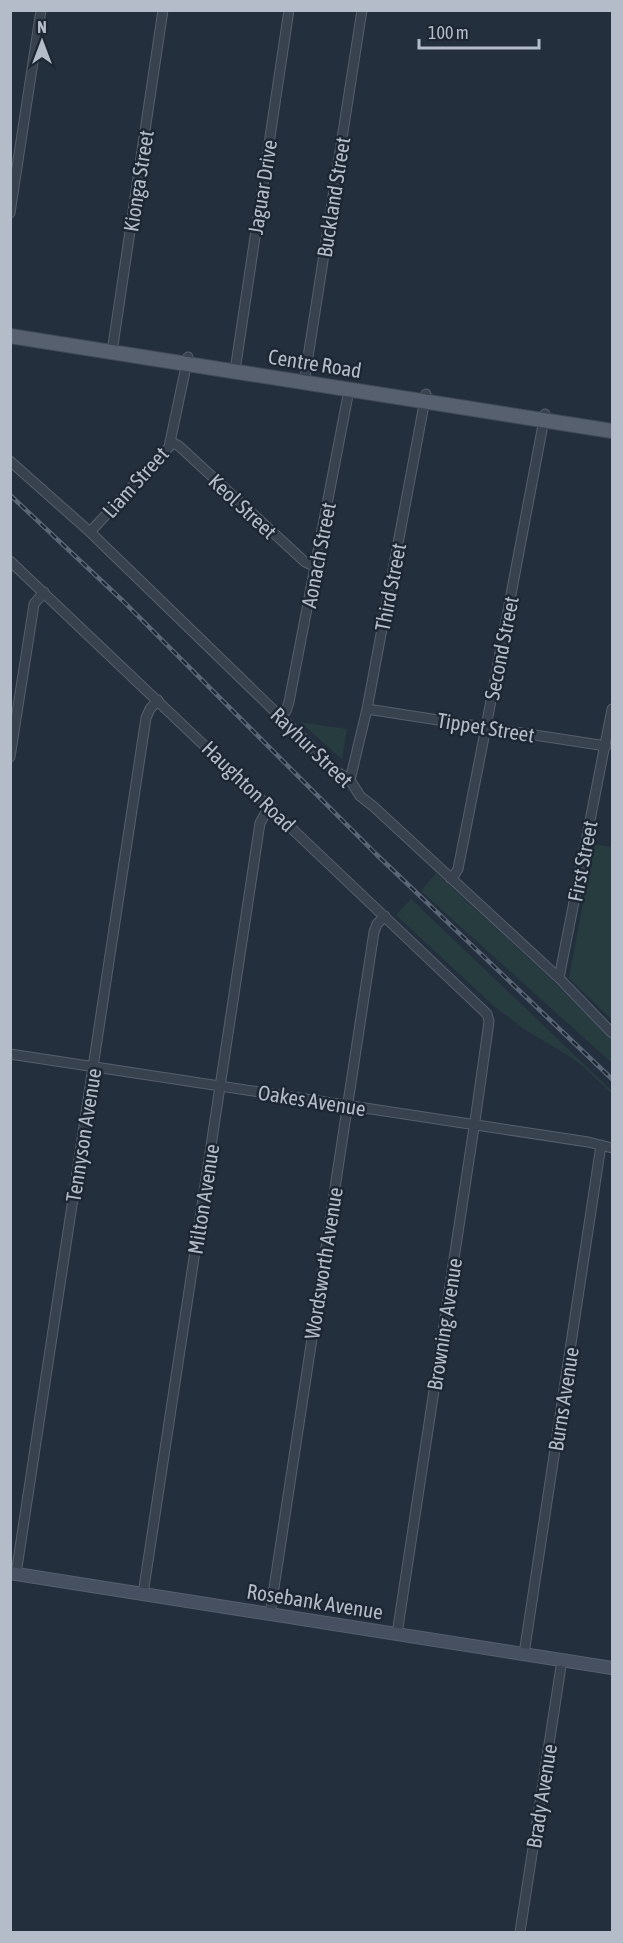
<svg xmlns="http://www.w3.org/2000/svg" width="623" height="1943" font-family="'Asap Condensed',sans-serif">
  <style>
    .green { fill: #263c3f }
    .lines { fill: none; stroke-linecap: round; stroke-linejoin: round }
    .street-casing { stroke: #565f6c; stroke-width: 11 }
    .secondary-casing { stroke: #565f6c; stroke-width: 14 }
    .primary-casing { stroke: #414a57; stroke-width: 16 }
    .street { stroke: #38414e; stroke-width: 9 }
    .secondary { stroke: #465061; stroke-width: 12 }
    .primary { stroke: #56606e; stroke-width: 14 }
    .rail-casing { stroke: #5a6575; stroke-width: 4.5 }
    .rail { stroke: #1d2633; stroke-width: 2; stroke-dasharray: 7; stroke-linecap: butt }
    .labels { text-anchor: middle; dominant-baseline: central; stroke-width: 5; stroke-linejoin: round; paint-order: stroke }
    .street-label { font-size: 21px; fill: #b4bcc9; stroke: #1d2633 }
  </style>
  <rect width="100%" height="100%" fill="#242f3e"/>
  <path class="green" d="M 300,722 L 347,729 L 342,759 Z
    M 594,844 L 612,847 L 612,1020 L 569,978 Z
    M 436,873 L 549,977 L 612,1039 L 612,1063 L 421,891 Z
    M 411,899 L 586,1066 L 612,1091 L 612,1094 L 585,1068 L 569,1056 L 527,1031 L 495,1007 L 396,915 Z"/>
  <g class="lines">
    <defs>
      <path id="street" d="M 10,213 L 41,10
        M 112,352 L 163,10
        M 236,364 L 289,10
        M 304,383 L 362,10
        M 171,442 L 179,446 L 305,562 L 316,567
        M 10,461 L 90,532 L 324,759 L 326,764 L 332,769 L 350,780 L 360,796 L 374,807 L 559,978 L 612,1033
        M 90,532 L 169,447 L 188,357
        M 10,561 L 487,1014 L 489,1021 L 488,1029 L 476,1114 L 397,1634
        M 367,709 L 606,746
        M 280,717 L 286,711 L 289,702 L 349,390
        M 10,757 L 33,611 L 34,604 L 44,592
        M 350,780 L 367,709 L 426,394
        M 450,878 L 455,874 L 458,869 L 486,727 L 545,414
        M 559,978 L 612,709
        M 10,1054 L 588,1142 L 612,1148
        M 16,1574 L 146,718 L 150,709 L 158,700
        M 143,1594 L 260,823 L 265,814 L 271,807
        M 270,1614 L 374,932 L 377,924 L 385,916
        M 524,1654 L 601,1145
        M 520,1932 L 562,1660"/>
      <path id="secondary" d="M 10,1573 L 612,1668"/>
      <path id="primary" d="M 10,336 L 612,431"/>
    </defs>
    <use href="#street" class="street-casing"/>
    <use href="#secondary" class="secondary-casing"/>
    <use href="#primary" class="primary-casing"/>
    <use href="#street" class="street"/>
    <use href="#secondary" class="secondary"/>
    <use href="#primary" class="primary"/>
    <defs>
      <path id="rail" d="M 10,495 L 123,601 L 376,854 L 612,1079"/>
    </defs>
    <use href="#rail" class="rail-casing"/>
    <use href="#rail" class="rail"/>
  </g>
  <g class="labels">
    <g class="street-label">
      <text transform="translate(138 181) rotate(-81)">Kionga Street</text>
      <text transform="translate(262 187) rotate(-81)">Jaguar Drive</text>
      <text transform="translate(333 197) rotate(-81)">Buckland Street</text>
      <text transform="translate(315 363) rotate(9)">Centre Road</text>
      <text transform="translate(135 482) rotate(-48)">Liam Street</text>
      <text transform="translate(243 506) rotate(43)">Keol Street</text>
      <text transform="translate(318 555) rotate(-79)">Aonach Street</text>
      <text transform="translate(390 587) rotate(-79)">Third Street</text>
      <text transform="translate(501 648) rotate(-79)">Second Street</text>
      <text transform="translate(486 727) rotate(9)">Tippet Street</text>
      <text transform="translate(312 747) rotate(44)">Rayhur Street</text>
      <text transform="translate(249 786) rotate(44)">Haughton Road</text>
      <text transform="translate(582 861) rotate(-79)">First Street</text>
      <text transform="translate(312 1100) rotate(9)">Oakes Avenue</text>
      <text transform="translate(83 1135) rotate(-81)">Tennyson Avenue</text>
      <text transform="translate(203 1199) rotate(-81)">Milton Avenue</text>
      <text transform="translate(323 1263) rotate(-81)">Wordsworth Avenue</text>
      <text transform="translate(444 1324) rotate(-81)">Browning Avenue</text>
      <text transform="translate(563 1399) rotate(-81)">Burns Avenue</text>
      <text transform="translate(315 1601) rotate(9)">Rosebank Avenue</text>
      <text transform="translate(541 1796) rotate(-81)">Brady Avenue</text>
    </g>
  </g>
  <rect width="623" height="1943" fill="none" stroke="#b4bcc9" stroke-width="24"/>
  <g transform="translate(42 42)" stroke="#1d2633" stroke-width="4.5" paint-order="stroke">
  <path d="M0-4.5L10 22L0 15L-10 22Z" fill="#b4bcc9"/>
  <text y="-9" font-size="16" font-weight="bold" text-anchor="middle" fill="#b4bcc9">N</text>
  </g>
  <path d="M419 39v9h120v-9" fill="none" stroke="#b4bcc9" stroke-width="3"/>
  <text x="428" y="39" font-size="18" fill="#b4bcc9" stroke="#1d2633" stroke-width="4.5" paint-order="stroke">100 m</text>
</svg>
